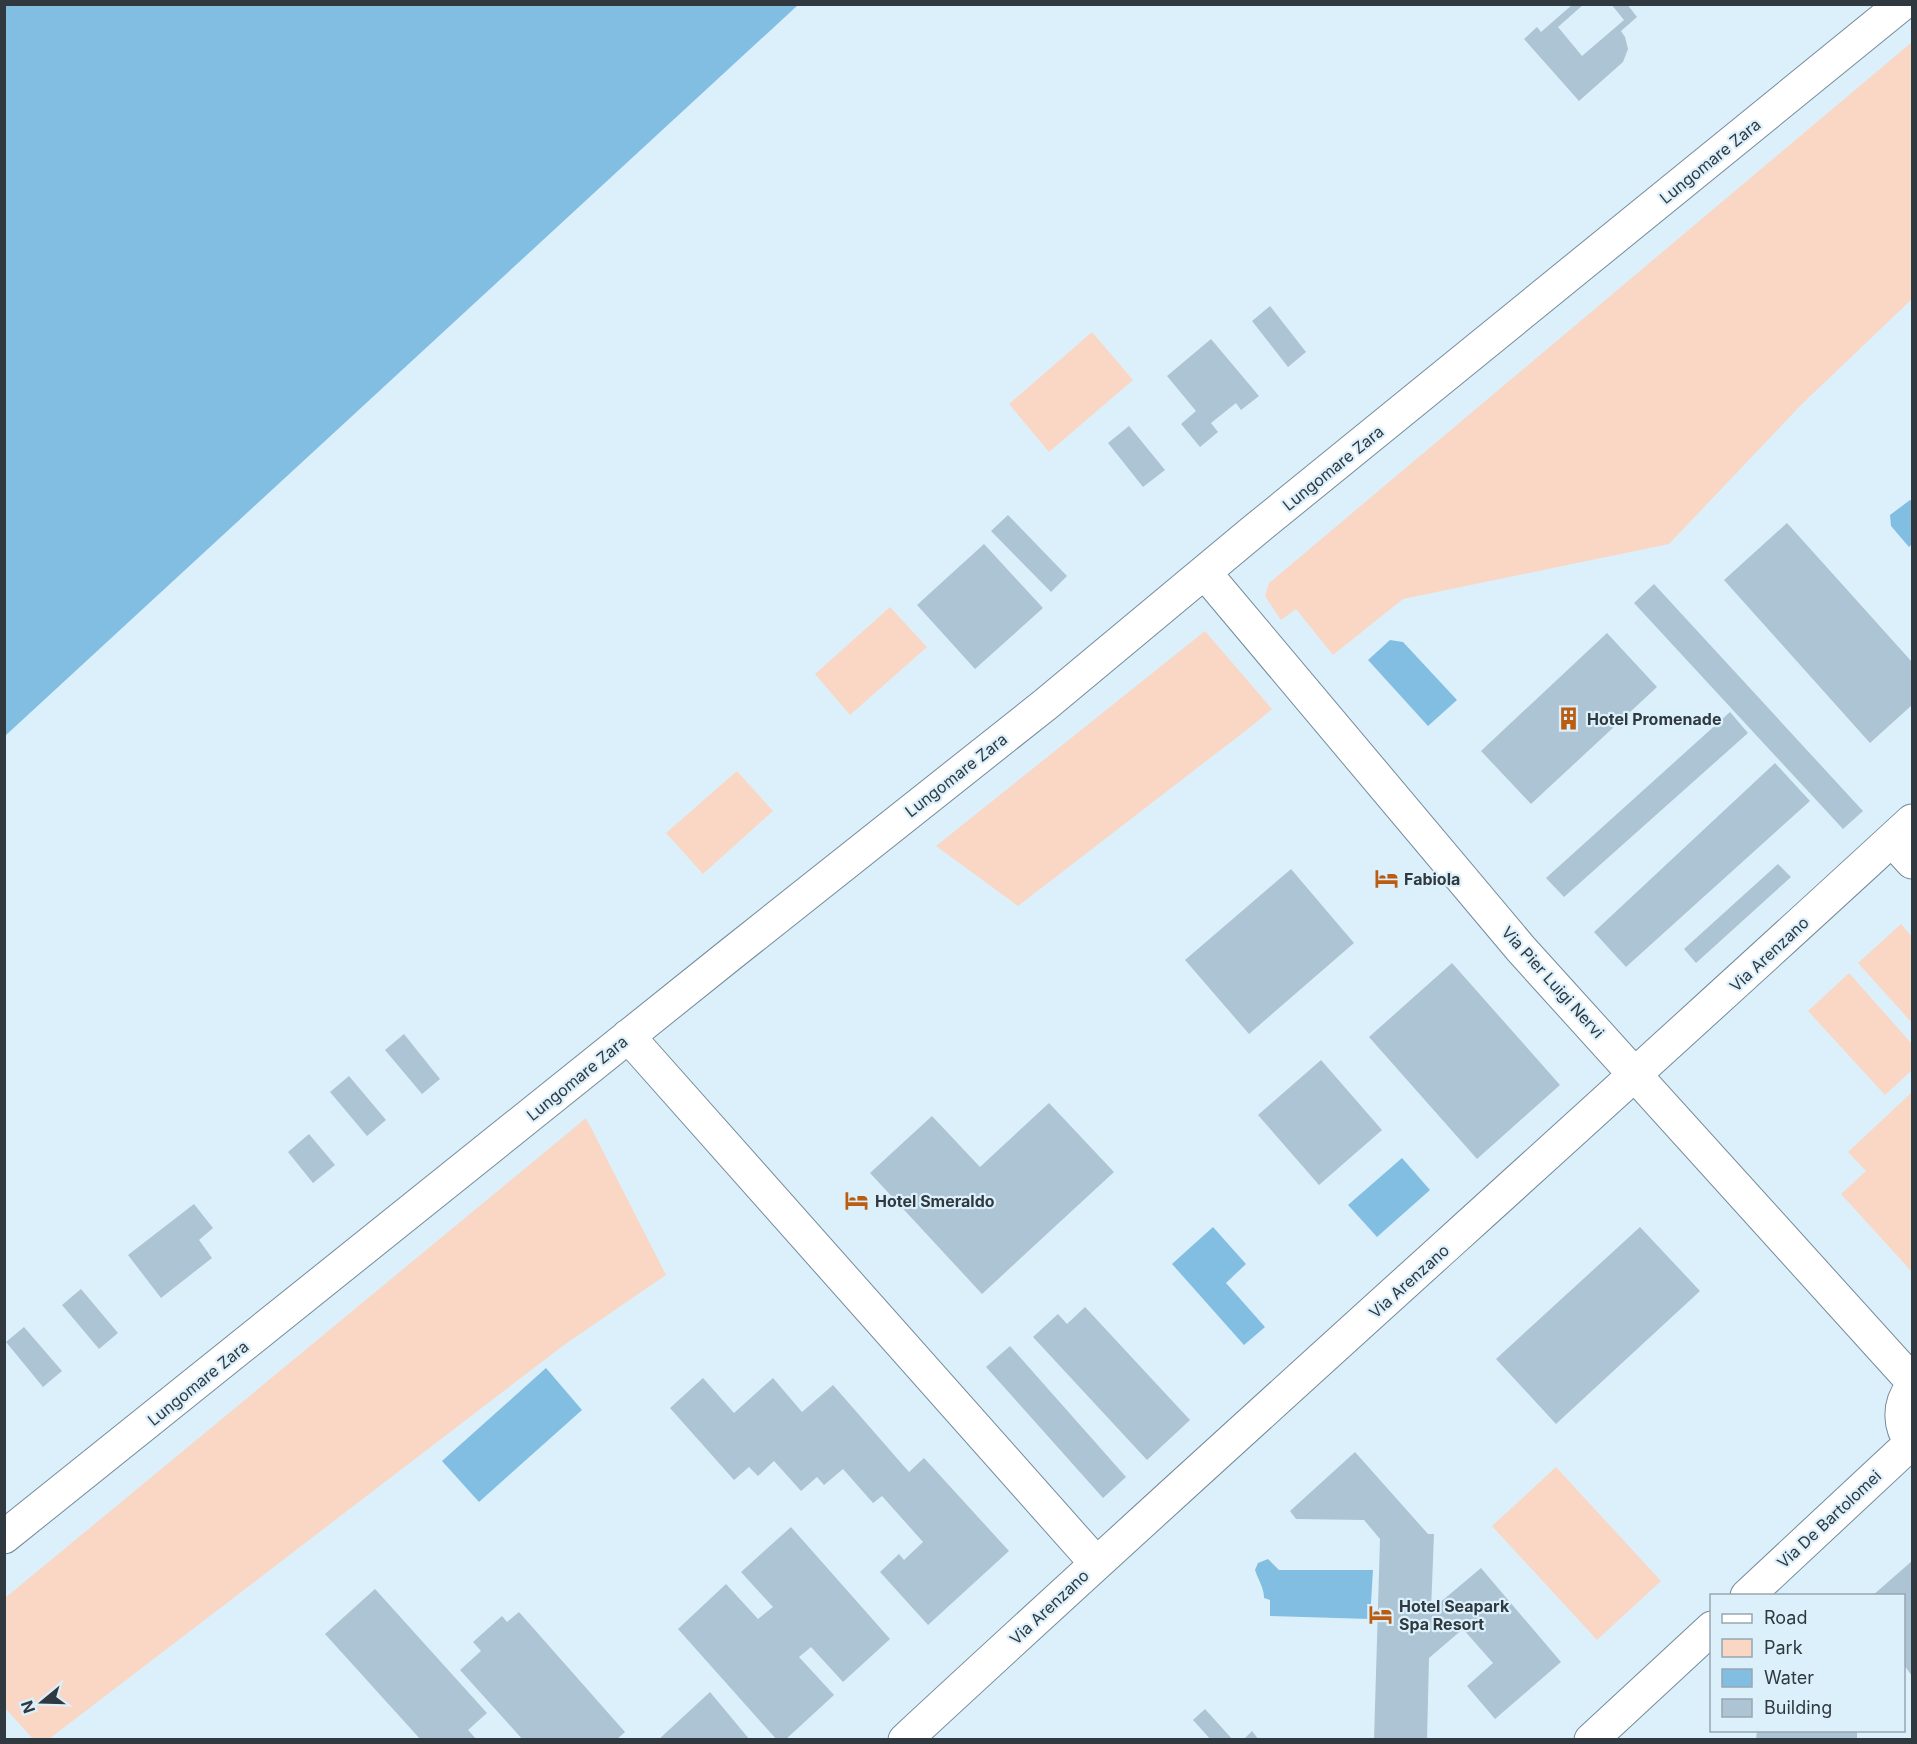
<svg xmlns="http://www.w3.org/2000/svg" width="1917" height="1744" font-family="Inter,sans-serif">
  <style>
    .green { fill: #f9d7c4 }
    .water { fill: #82bee2 }
    .building { fill: #acc4d3 }
    .lines { fill: none; stroke-linecap: round; stroke-linejoin: round }
    .minor-casing { stroke: #758b99; stroke-width: 35 }
    .minor { stroke: #fff; stroke-width: 33 }
    .labels { text-anchor: middle; dominant-baseline: central; stroke-width: 4.5; stroke-linejoin: round; paint-order: stroke }
    .street-label { font-size: 16px; fill: #2f393f; stroke: #dcf0fc }
    .poi-label { font-size: 16px; font-weight: bold; fill: #2f393f; stroke: #dcf0fc; text-anchor: start }
  </style>
  <rect width="100%" height="100%" fill="#dcf0fc"/>
  <path class="green" d="M 1912,42 L 1912,299 L 1802,404 L 1669,544 L 1403,599 L 1333,655 L 1296,609 L 1281,620 L 1265,596 L 1269,583 Z
    M 1092,332 L 1133,380 L 1049,452 L 1009,404 Z
    M 890,607 L 927,647 L 850,715 L 815,674 Z
    M 1205,631 L 1272,709 L 1253,725 L 1018,906 L 936,846 Z
    M 737,771 L 773,811 L 703,874 L 666,833 Z
    M 1901,924 L 1912,937 L 1912,1023 L 1858,963 Z
    M 1849,973 L 1912,1044 L 1912,1070 L 1885,1095 L 1808,1011 Z
    M 1912,1092 L 1912,1272 L 1841,1194 L 1866,1171 L 1848,1152 Z
    M 586,1118 L 666,1275 L 564,1345 L 49,1739 L 33,1739 L 5,1708 L 5,1598 Z
    M 1556,1467 L 1661,1581 L 1597,1640 L 1492,1526 Z"/>
  <path class="water" d="M 5,4 L 798,4 L 798,5 L 5,736 Z
    M 1910,500 L 1912,501 L 1912,544 L 1909,547 L 1891,526 L 1890,515 Z
    M 1390,640 L 1403,642 L 1457,700 L 1428,726 L 1368,660 Z
    M 1402,1158 L 1430,1190 L 1377,1237 L 1348,1205 Z
    M 1213,1227 L 1246,1264 L 1226,1283 L 1265,1327 L 1244,1345 L 1172,1264 Z
    M 546,1368 L 582,1410 L 479,1502 L 442,1461 Z
    M 1268,1559 L 1279,1570 L 1373,1570 L 1370,1619 L 1270,1616 L 1270,1600 L 1264,1598 C 1264,1587 1258,1580 1255,1570 L 1258,1563 Z"/>
  <path class="building" d="M 1573,4 L 1584,4 L 1558,27 L 1582,56 L 1624,20 L 1611,4 L 1627,4 L 1637,17 L 1621,31 L 1625,37 L 1628,49 L 1623,62 L 1579,101 L 1524,39 L 1537,27 L 1541,32 Z
    M 1270,306 L 1306,352 L 1288,367 L 1252,321 Z
    M 1211,339 L 1259,396 L 1241,410 L 1236,403 L 1211,423 L 1218,432 L 1200,447 L 1181,424 L 1196,411 L 1167,376 Z
    M 1129,426 L 1165,470 L 1143,487 L 1108,443 Z
    M 1008,515 L 1067,576 L 1051,592 L 991,531 Z
    M 1787,523 L 1912,662 L 1912,705 L 1870,743 L 1724,580 Z
    M 984,544 L 1043,608 L 975,669 L 917,605 Z
    M 1654,584 L 1863,811 L 1843,829 L 1634,603 Z
    M 1607,633 L 1657,687 L 1531,804 L 1481,751 Z
    M 1730,712 L 1748,733 L 1564,897 L 1546,878 Z
    M 1775,763 L 1810,801 L 1626,967 L 1594,932 Z
    M 1778,864 L 1791,877 L 1696,963 L 1684,949 Z
    M 1291,869 L 1354,943 L 1249,1034 L 1185,960 Z
    M 1452,963 L 1560,1085 L 1477,1159 L 1369,1037 Z
    M 404,1034 L 440,1079 L 422,1094 L 385,1050 Z
    M 1321,1060 L 1382,1130 L 1319,1185 L 1258,1115 Z
    M 349,1076 L 386,1120 L 367,1136 L 330,1092 Z
    M 1049,1103 L 1114,1172 L 982,1294 L 870,1173 L 932,1116 L 980,1167 Z
    M 309,1134 L 335,1165 L 313,1183 L 288,1152 Z
    M 194,1204 L 213,1228 L 199,1240 L 212,1258 L 161,1298 L 128,1255 Z
    M 1640,1227 L 1700,1291 L 1556,1424 L 1496,1359 Z
    M 81,1289 L 118,1333 L 99,1349 L 62,1305 Z
    M 1085,1307 L 1190,1420 L 1147,1460 L 1033,1337 L 1058,1314 L 1067,1324 Z
    M 24,1327 L 62,1371 L 43,1387 L 6,1342 Z
    M 1010,1346 L 1126,1477 L 1103,1498 L 986,1367 Z
    M 703,1378 L 734,1413 L 773,1378 L 802,1412 L 833,1385 L 909,1472 L 924,1458 L 1009,1551 L 928,1625 L 880,1572 L 899,1554 L 904,1560 L 923,1542 L 882,1496 L 873,1503 L 843,1469 L 824,1485 L 817,1477 L 801,1491 L 774,1461 L 758,1476 L 749,1467 L 734,1480 L 670,1408 Z
    M 1355,1452 L 1428,1534 L 1434,1534 L 1431,1610 L 1481,1568 L 1561,1662 L 1495,1719 L 1467,1686 L 1493,1663 L 1463,1629 L 1429,1658 L 1427,1740 L 1374,1740 L 1380,1539 L 1364,1520 L 1296,1519 L 1290,1511 Z
    M 791,1527 L 890,1639 L 843,1682 L 811,1647 L 799,1657 L 834,1695 L 785,1740 L 777,1740 L 678,1629 L 726,1584 L 758,1619 L 773,1607 L 741,1572 Z
    M 1912,1561 L 1912,1676 L 1904,1665 L 1904,1596 L 1872,1596 Z
    M 375,1589 L 487,1713 L 468,1730 L 477,1740 L 421,1740 L 325,1634 Z
    M 519,1612 L 625,1732 L 616,1740 L 523,1740 L 460,1670 L 481,1651 L 473,1642 L 502,1616 L 507,1622 Z
    M 710,1692 L 750,1740 L 658,1740 Z
    M 1205,1709 L 1233,1740 L 1211,1740 L 1193,1720 Z
    M 1757,1730 L 1857,1730 L 1857,1740 L 1756,1740 Z
    M 1252,1731 L 1259,1740 L 1243,1740 Z"/>
  <g class="lines">
    <defs>
      <path id="minor" d="M 1205,573 L 1521,949 L 1912,1381
        M 1892,840 L 1912,862
        M 628,1036 L 1096,1563
        M 1912,1387 C 1898,1405 1899,1426 1912,1444
        M 4,1537 L 731,954 L 1046,704 L 1255,530 L 1902,4
        M 1747,1596 L 1911,1443
        M 905,1740 C 1238,1431 1578,1129 1912,821
        M 1591,1740 L 1712,1628"/>
    </defs>
    <use href="#minor" class="minor-casing"/>
    <use href="#minor" class="minor"/>
  </g>
  <defs>
    <symbol id="building-bare" viewBox="-9 -9 18 18"><path d="M-4-6H4V6H1V3H-1V6H-4ZM-2.5-4.3h1.7v1.8h-1.7ZM.8-4.3h1.7v1.8H.8ZM-2.5-1h1.7V.8h-1.7ZM.8-1h1.7V.8H.8Z" fill="#ba5c11" stroke="#dcf0fc" stroke-width="2.5" paint-order="stroke"/></symbol>
    <symbol id="hotel-bare" viewBox="-9 -9 18 18"><path d="M-6-4.5h1.5V1H6V5H4.5V3h-9V5H-6ZM-4 0a1.8 1.8 0 1 1 3.6 0ZM.5 0V-2.5h3Q6-2.5 6 0Z" fill="#ba5c11" stroke="#dcf0fc" stroke-width="2.5" paint-order="stroke"/></symbol>
  </defs>
  <g fill-rule="evenodd">
    <use href="#building-bare" x="1552" y="702" width="33" height="33"/>
    <use href="#hotel-bare" x="1370" y="862" width="33" height="33"/>
    <use href="#hotel-bare" x="840" y="1184" width="33" height="33"/>
    <use href="#hotel-bare" x="1364" y="1598" width="33" height="33"/>
  </g>
  <g class="labels">
    <g class="street-label">
      <text transform="translate(1710 161) rotate(-39)">Lungomare Zara</text>
      <text transform="translate(1333 468) rotate(-39)">Lungomare Zara</text>
      <text transform="translate(956 775) rotate(-38)">Lungomare Zara</text>
      <text transform="translate(1769 954) rotate(-43)">Via Arenzano</text>
      <text transform="translate(1553 982) rotate(48)">Via Pier Luigi Nervi</text>
      <text transform="translate(577 1078) rotate(-39)">Lungomare Zara</text>
      <text transform="translate(1409 1281) rotate(-42)">Via Arenzano</text>
      <text transform="translate(198 1383) rotate(-39)">Lungomare Zara</text>
      <text transform="translate(1829 1519) rotate(-43)">Via De Bartolomei</text>
      <text transform="translate(1049 1607) rotate(-43)">Via Arenzano</text>
    </g>
    <g class="poi-label">
      <text x="1587" y="719">Hotel Promenade</text>
      <text x="1404" y="879">Fabiola</text>
      <text x="875" y="1201">Hotel Smeraldo</text>
      <text x="1399" y="1606">Hotel Seapark<tspan x="1399" dy="18">Spa Resort</tspan></text>
    </g>
  </g>
  <rect width="1917" height="1744" fill="none" stroke="#2f393f" stroke-width="12"/>
  <rect x="1710" y="1594" width="195" height="138" fill="#dcf0fc" stroke="#97a7b0" stroke-width="1.5"/>
  <rect x="1722" y="1614" width="30" height="9" fill="#ffffff" stroke="#97a7b0" stroke-width="1.5"/>
  <text x="1764" y="1624" font-size="18" fill="#2f393f">Road</text>
  <rect x="1722" y="1639" width="30" height="18" fill="#f9d7c4" stroke="#97a7b0" stroke-width="1.5"/>
  <text x="1764" y="1654" font-size="18" fill="#2f393f">Park</text>
  <rect x="1722" y="1669" width="30" height="18" fill="#82bee2" stroke="#97a7b0" stroke-width="1.5"/>
  <text x="1764" y="1684" font-size="18" fill="#2f393f">Water</text>
  <rect x="1722" y="1699" width="30" height="18" fill="#acc4d3" stroke="#97a7b0" stroke-width="1.5"/>
  <text x="1764" y="1714" font-size="18" fill="#2f393f">Building</text>
  <g transform="translate(42 1702) rotate(251)" stroke="#dcf0fc" stroke-width="4.5" paint-order="stroke">
  <path d="M0-4.5L10 22L0 15L-10 22Z" fill="#2f393f"/>
  <text y="-9" font-size="16" font-weight="bold" text-anchor="middle" fill="#2f393f">N</text>
  </g>
</svg>
